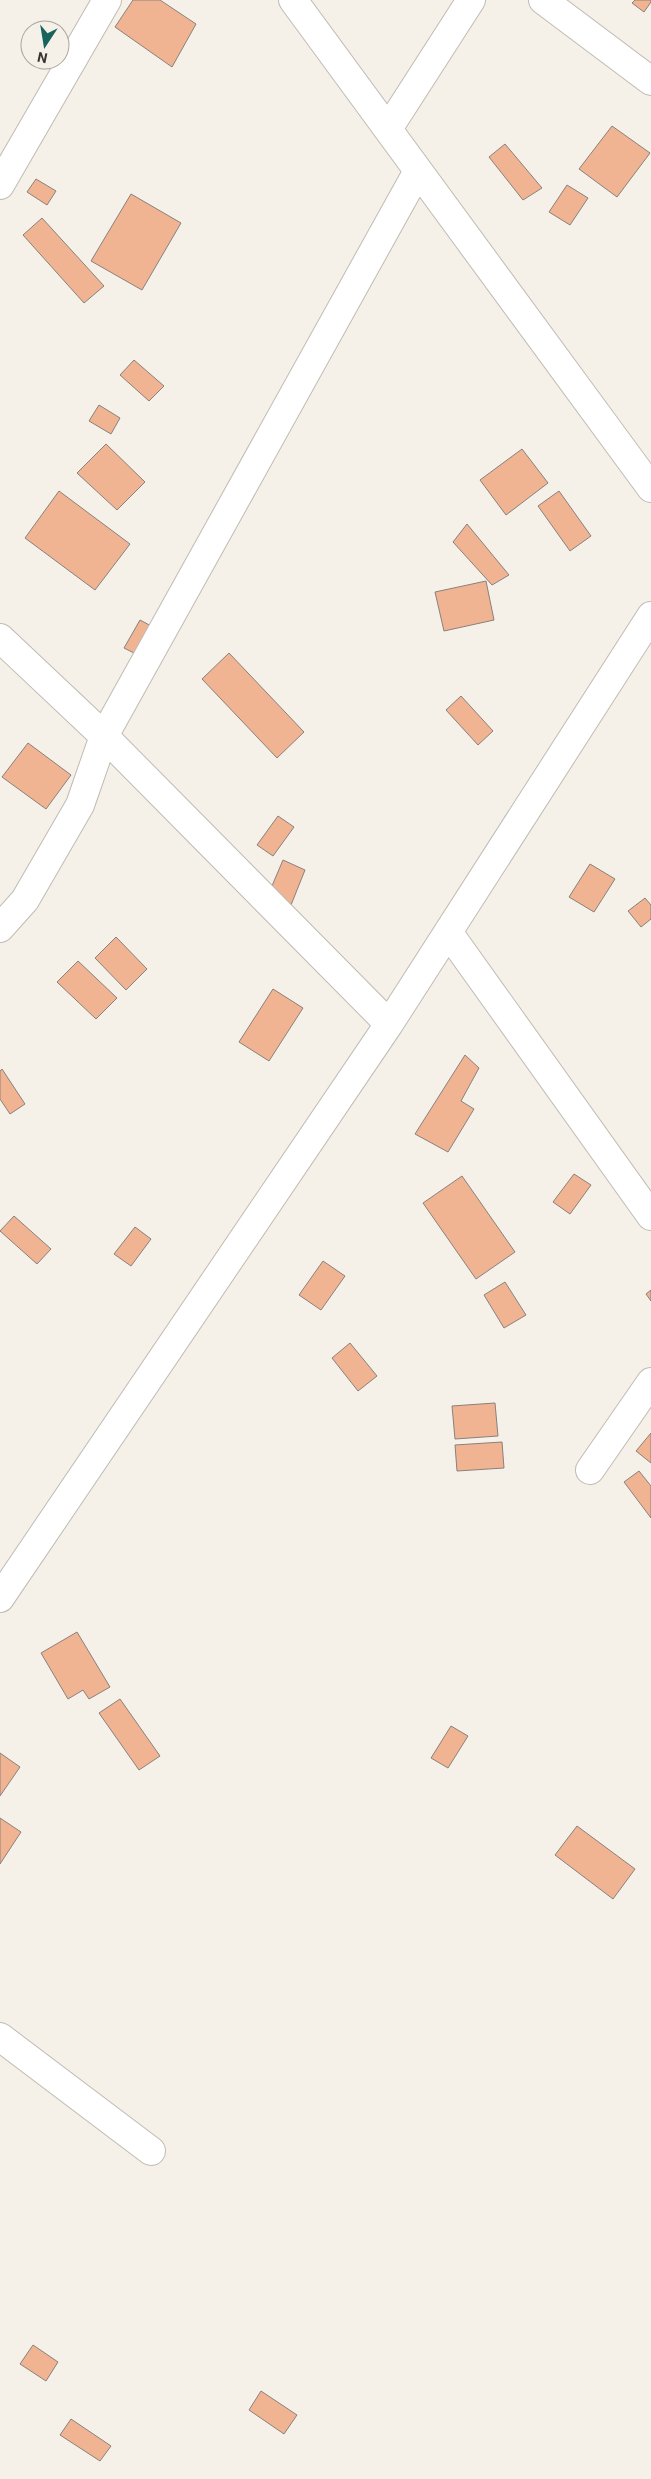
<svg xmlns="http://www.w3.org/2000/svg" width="651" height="2479" font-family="Roboto,sans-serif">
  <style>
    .building { fill: #f0b492; stroke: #89817d }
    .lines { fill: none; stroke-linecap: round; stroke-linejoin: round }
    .minor-casing { stroke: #c0bbb4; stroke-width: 30 }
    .minor { stroke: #fff; stroke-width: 28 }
  </style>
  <rect width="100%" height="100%" fill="#f5f0e8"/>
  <path class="building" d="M 133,0 L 160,0 L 196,24 L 172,67 L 115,27 Z
    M 635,0 L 651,0 L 651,2 L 644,12 L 632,3 Z
    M 612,126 L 650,153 L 617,197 L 579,169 Z
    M 505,144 L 542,188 L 523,200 L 489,157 Z
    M 36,179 L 56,191 L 47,205 L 27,192 Z
    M 567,185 L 588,198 L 570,225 L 549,212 Z
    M 131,194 L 181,223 L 142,290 L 91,261 Z
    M 42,218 L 104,286 L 84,303 L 23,235 Z
    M 134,360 L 164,386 L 149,401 L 120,375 Z
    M 99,405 L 120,418 L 111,434 L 89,421 Z
    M 106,444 L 145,482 L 117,510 L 77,473 Z
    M 522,449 L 548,483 L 506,515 L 480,480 Z
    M 59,491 L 130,544 L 95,590 L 25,538 Z
    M 559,491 L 591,536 L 570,551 L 538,506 Z
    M 467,524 L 509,575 L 492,585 L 453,542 Z
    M 486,581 L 494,620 L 444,631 L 435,592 Z
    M 140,620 L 153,627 L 138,655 L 124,648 Z
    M 229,653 L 304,732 L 277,758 L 202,679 Z
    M 461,696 L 493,731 L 478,745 L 446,710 Z
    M 28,743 L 71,775 L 46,809 L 2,777 Z
    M 278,816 L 294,827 L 273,856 L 257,845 Z
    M 283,860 L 305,870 L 289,910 L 266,900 Z
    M 590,864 L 615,879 L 594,912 L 569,897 Z
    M 645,898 L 651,905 L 651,919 L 641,927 L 628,911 Z
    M 116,937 L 147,969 L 126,990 L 95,958 Z
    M 78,961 L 117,998 L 96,1019 L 57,982 Z
    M 273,989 L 303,1008 L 269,1061 L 239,1042 Z
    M 465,1055 L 479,1068 L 461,1101 L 474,1109 L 448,1152 L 415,1134 Z
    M 2,1069 L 25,1104 L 10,1114 L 0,1099 L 0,1071 Z
    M 574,1174 L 591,1185 L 570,1214 L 553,1202 Z
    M 462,1176 L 515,1252 L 476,1279 L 423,1203 Z
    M 14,1216 L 51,1249 L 37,1264 L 0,1231 Z
    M 135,1227 L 151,1239 L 131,1266 L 114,1254 Z
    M 323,1261 L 345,1276 L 321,1310 L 299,1295 Z
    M 505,1282 L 526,1315 L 504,1328 L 484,1295 Z
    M 651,1290 L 651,1301 L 646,1294 Z
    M 350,1343 L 377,1376 L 358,1391 L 332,1358 Z
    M 495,1403 L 498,1436 L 455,1439 L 452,1406 Z
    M 651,1433 L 651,1463 L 636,1451 Z
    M 502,1442 L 504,1468 L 457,1471 L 455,1445 Z
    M 639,1471 L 651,1486 L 651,1518 L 624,1482 Z
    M 77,1632 L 110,1687 L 89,1699 L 83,1690 L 68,1699 L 41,1653 Z
    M 120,1699 L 160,1756 L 139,1770 L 99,1713 Z
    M 451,1726 L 468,1736 L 448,1768 L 431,1758 Z
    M 0,1753 L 20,1767 L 0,1796 Z
    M 0,1818 L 21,1832 L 0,1864 Z
    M 577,1826 L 635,1869 L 613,1899 L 555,1855 Z
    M 33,2345 L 58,2362 L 46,2381 L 20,2364 Z
    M 261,2391 L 297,2415 L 284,2434 L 249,2410 Z
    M 71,2419 L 111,2446 L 100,2461 L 60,2435 Z"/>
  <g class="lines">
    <defs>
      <path id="minor" d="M 293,0 L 651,488
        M 543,0 L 651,81
        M 388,129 L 471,0
        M 0,185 L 107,0
        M 0,638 L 104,736 L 389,1024
        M 0,928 L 25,900 L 80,805 L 104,736 L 418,171
        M 448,932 L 651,1216
        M 590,1470 L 651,1382
        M 0,1598 L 389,1024 L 651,616
        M 0,2037 L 151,2151"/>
    </defs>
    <use href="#minor" class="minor-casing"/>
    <use href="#minor" class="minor"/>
  </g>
  <g transform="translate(45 45) rotate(192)"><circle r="24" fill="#f5f0e8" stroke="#a9a59f"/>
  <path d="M0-4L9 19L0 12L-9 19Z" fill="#18645d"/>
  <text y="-8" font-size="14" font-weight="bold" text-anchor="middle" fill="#373532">N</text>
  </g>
</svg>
